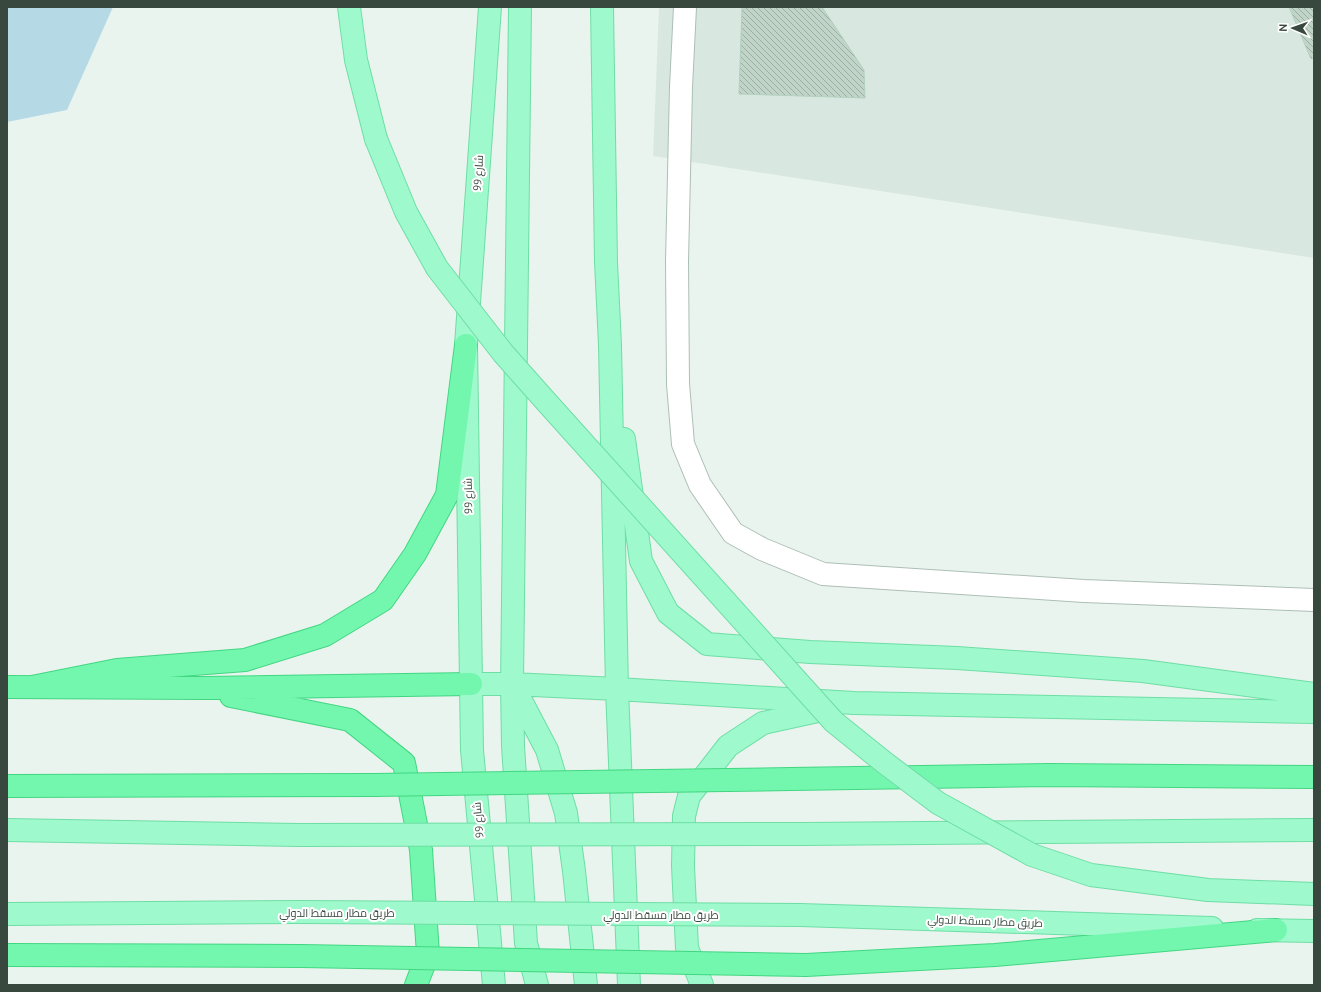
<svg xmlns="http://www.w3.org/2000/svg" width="1321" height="992" font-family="Ubuntu,Cairo,sans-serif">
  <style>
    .residential { fill: #d8e8e0 }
    .green { fill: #b5dae6 }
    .building { fill: url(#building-back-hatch); stroke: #b3d0bf }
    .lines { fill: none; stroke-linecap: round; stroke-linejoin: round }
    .street-casing { stroke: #adbfb5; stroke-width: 24 }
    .primary-casing { stroke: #6edea5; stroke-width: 24 }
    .highway-casing { stroke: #42d681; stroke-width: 24 }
    .street { stroke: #fff; stroke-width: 22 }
    .primary { stroke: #9ef9cc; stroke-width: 22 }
    .highway { stroke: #73f7af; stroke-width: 22 }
    .primary-bridge-casing { stroke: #6edea5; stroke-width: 24; stroke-linecap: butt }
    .highway-bridge-casing { stroke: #42d681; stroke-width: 24; stroke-linecap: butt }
    .primary-bridge { stroke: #9ef9cc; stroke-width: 22 }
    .highway-bridge { stroke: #73f7af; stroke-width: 22 }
    .labels { text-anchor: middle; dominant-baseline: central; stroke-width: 4; stroke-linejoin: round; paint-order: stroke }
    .street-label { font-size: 11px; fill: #38483f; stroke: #fff }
  </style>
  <defs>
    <pattern id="building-back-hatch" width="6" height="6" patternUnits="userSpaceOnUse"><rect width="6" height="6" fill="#c0d5c8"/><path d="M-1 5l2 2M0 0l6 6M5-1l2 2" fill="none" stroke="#9dafa4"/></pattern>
  </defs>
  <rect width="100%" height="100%" fill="#eaf4ef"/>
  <path class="residential" d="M 659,7 L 1314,7 L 1314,258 L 653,156 Z"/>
  <path class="green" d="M 7,7 L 113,7 L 67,110 L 7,122 Z"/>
  <path class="building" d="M 742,7 L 822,7 L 864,70 L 865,98 L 739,94 Z
    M 1289,7 L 1314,7 L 1314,58 L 1311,59 Z"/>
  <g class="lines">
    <defs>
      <path id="street" d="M 685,7 L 681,87 L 677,261 L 678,384 L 683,444 L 700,485 L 733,533 L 762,549 L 823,574 L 1084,591 L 1314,600"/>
      <path id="primary" d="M 349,7 L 356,60 L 376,139
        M 490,7 L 466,345 L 472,750 L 494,985
        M 520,7 L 512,684 L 513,746 L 526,943 L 537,985
        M 602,7 L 606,262 L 610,345 L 617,689 L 629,985
        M 624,439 L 641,561 L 668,613 L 707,644 L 810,652 L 957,658 L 1143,671 L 1314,694
        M 471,684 L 512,684 L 617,689 L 854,703 L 1314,712
        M 515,689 L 547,750 L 566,813 L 574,871 L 586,985
        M 7,830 L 299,835
        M 802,834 L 1314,830
        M 7,914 L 300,912
        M 800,915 L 1212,928
        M 1257,930 L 1314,931
        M 702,985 L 687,948 L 683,866 L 684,816 L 689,796 L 728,746 L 763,723 L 827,709"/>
      <path id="highway" d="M 7,687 L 204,688 L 471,684
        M 32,687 L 117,670 L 245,660 L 325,635 L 383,600 L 415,554 L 447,495 L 466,345
        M 231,696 L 350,720 L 404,763 L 421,850 L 428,954 L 416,985
        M 791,779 L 1049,775 L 1314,777
        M 7,786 L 374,785
        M 7,955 L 301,956
        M 806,965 L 995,955 L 1276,930"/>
    </defs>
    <use href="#street" class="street-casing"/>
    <use href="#primary" class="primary-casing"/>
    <use href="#highway" class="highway-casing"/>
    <use href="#street" class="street"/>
    <use href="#primary" class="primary"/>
    <use href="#highway" class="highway"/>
    <defs>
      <path id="primary-bridge" d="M 376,139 L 406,212 L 437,268 L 503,353 L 542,397 L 834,722 L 885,763 L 938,803 L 1032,855 L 1091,875 L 1208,890 L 1314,894
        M 299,835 L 802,834
        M 300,912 L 800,915"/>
      <path id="highway-bridge" d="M 374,785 L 791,779
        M 301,956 L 806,965"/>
    </defs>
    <use href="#primary-bridge" class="primary-bridge-casing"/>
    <use href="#highway-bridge" class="highway-bridge-casing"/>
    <use href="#primary-bridge" class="primary-bridge"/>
    <use href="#highway-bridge" class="highway-bridge"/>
  </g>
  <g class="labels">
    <g class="street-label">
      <text transform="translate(478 173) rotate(-86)">99 شارع</text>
      <text transform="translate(468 496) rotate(-91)">99 شارع</text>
      <text transform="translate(478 820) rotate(-95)">99 شارع</text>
      <text x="337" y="913">طريق مطار مسقط الدولي</text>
      <text x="661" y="915">طريق مطار مسقط الدولي</text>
      <text transform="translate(985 921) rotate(2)">طريق مطار مسقط الدولي</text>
    </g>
  </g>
  <rect width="1321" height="992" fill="none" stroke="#38483f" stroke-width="16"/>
  <g transform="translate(1293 28) rotate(272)" stroke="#ffffff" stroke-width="3" paint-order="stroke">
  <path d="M0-3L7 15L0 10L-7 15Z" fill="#38483f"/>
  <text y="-6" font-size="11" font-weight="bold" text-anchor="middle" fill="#38483f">N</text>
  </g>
</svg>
